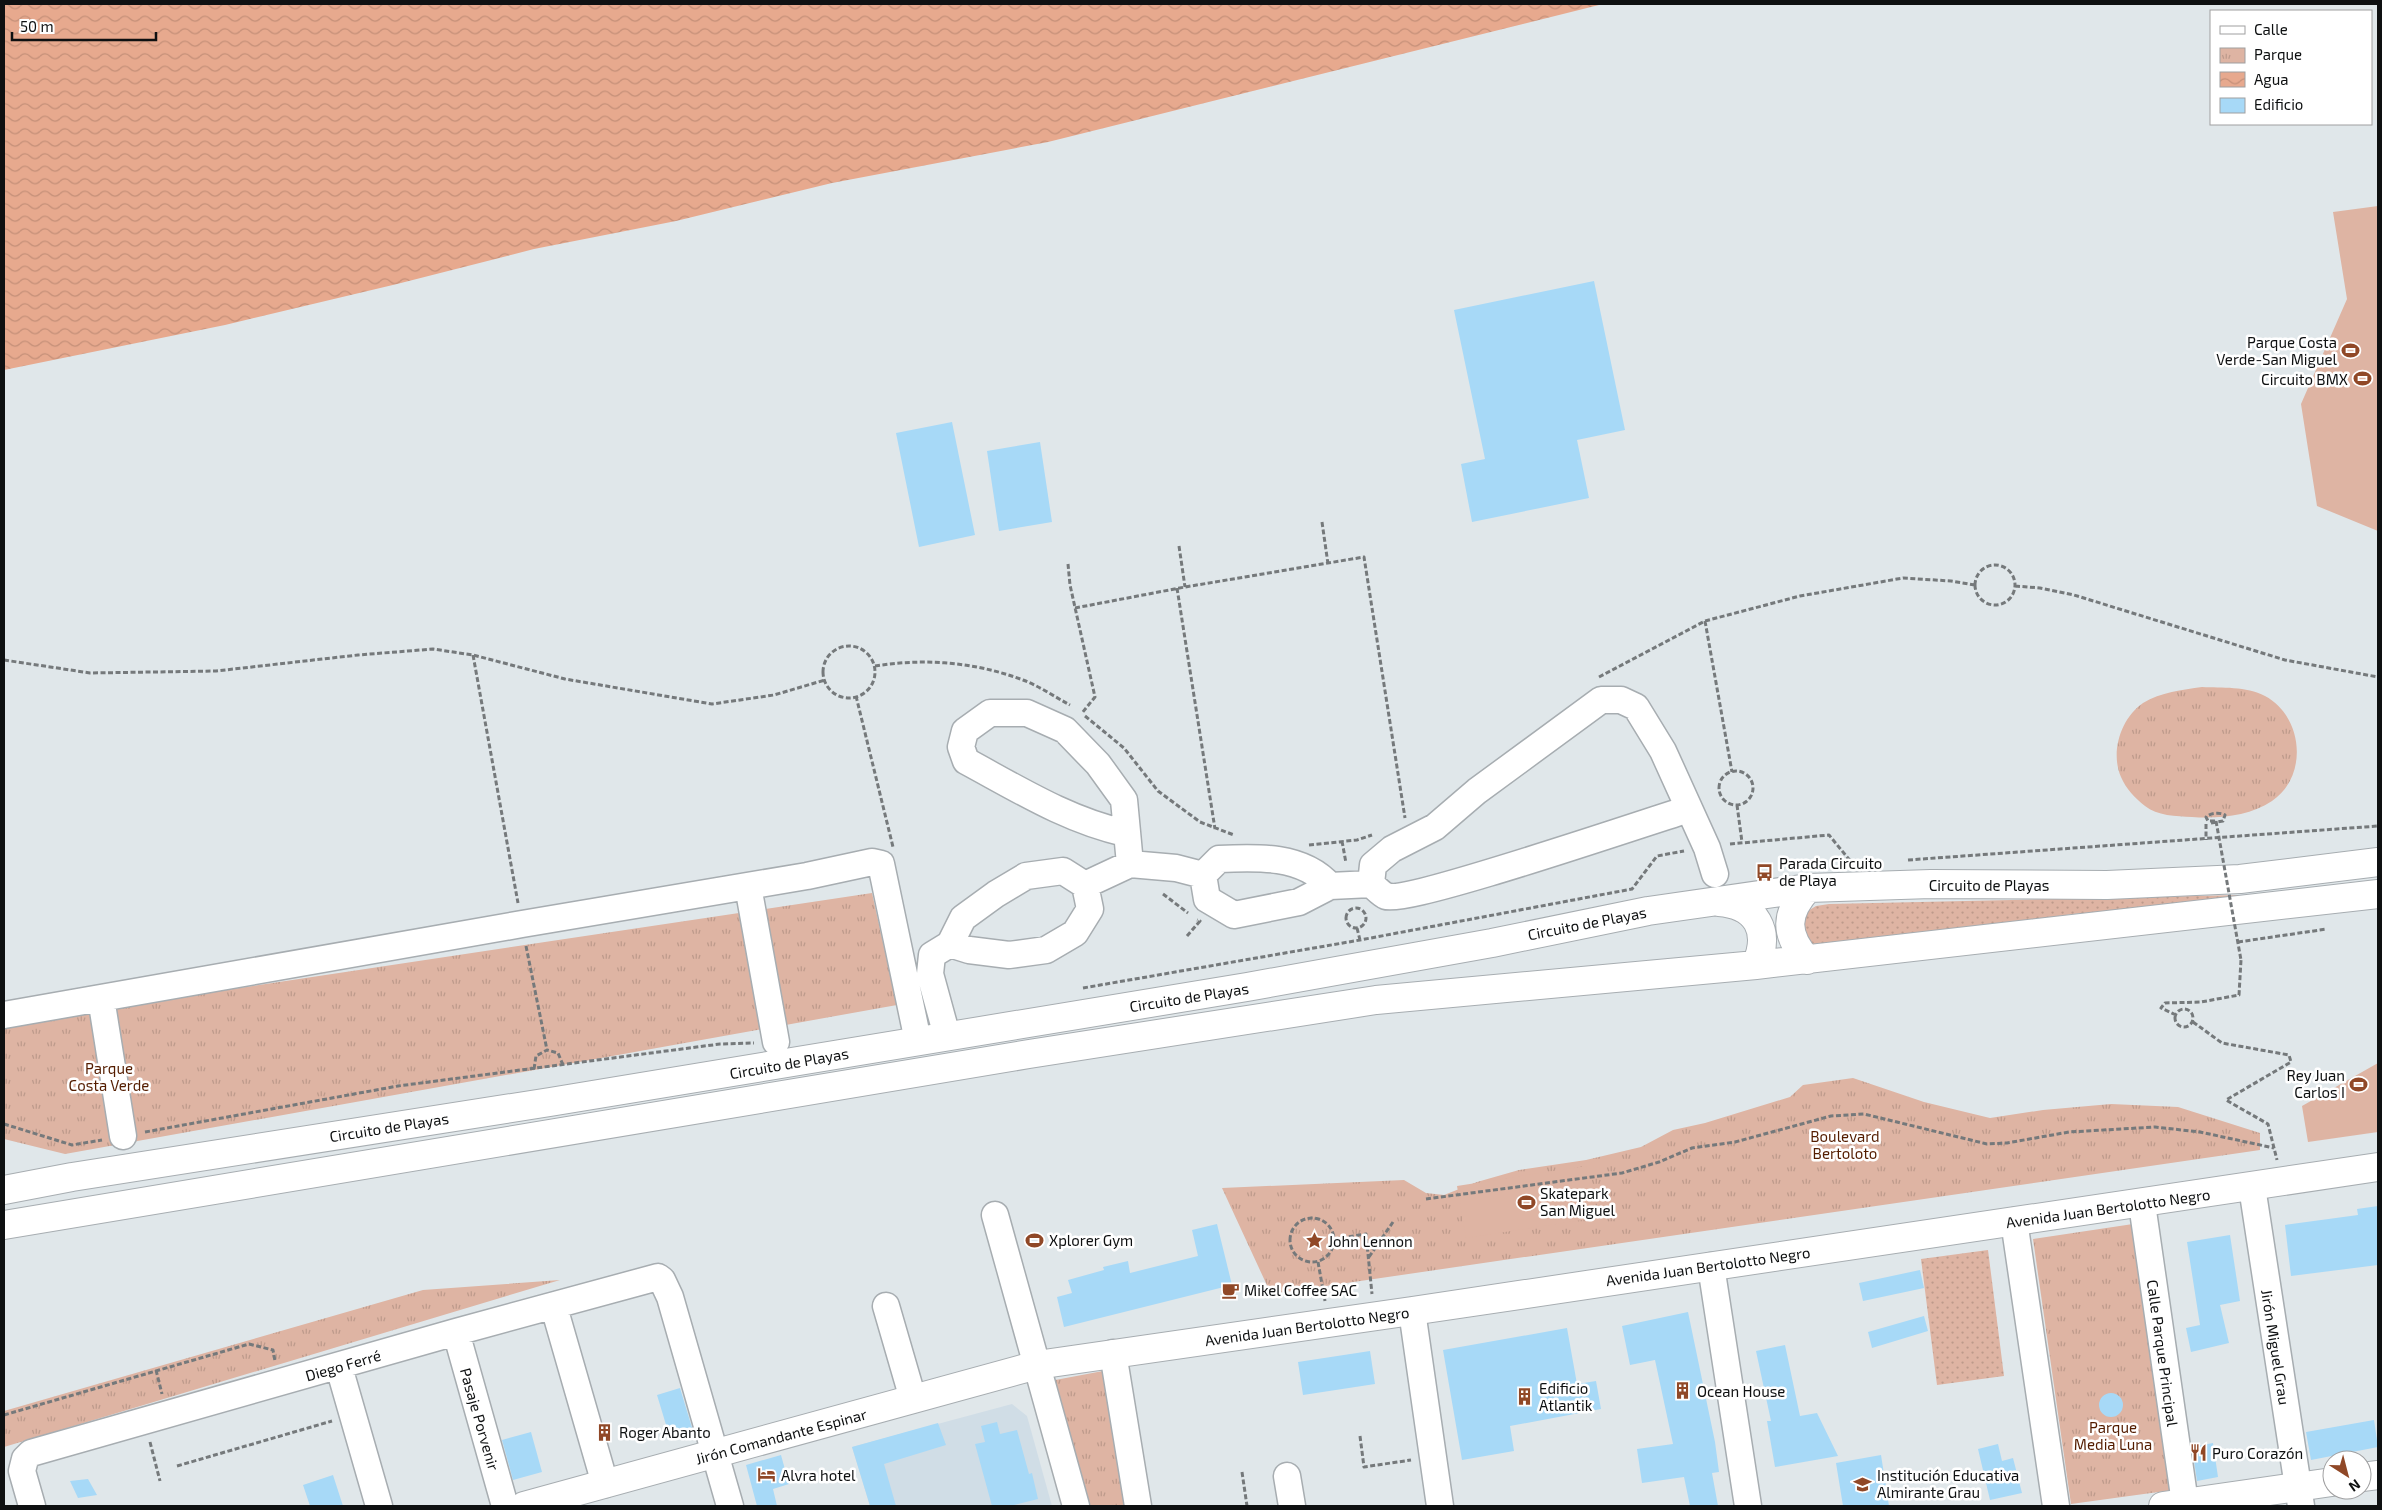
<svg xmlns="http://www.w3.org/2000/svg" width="2382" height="1510" font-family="'Exo 2',sans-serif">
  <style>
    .built { fill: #d0dde6 }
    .grass { fill: url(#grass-dots) }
    .park { fill: url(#park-tufts) }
    .garden { fill: #deb4a3 }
    .water { fill: url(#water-waves) }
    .building { fill: #a7d9f7 }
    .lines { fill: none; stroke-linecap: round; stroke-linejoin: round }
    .minor-casing { stroke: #a7adb1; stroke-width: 29 }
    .major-casing { stroke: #a7adb1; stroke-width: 30 }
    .highway-casing { stroke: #a7adb1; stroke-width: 30 }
    .path { stroke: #75797b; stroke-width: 3; stroke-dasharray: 5 2.5; stroke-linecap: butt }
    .minor { stroke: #fff; stroke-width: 26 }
    .major { stroke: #fff; stroke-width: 28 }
    .highway { stroke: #fff; stroke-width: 28 }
    .path-bridge { stroke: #75797b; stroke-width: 3; stroke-dasharray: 5 2.5; stroke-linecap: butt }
    .labels { text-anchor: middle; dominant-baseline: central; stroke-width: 5; stroke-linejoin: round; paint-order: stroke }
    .poi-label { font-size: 15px; fill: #0e1011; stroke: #fff; text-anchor: start }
    .street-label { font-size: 15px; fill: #0e1011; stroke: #fff }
    .park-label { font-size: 15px; fill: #541d00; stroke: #fff }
  </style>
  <defs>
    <pattern id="grass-dots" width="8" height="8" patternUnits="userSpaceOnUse" patternTransform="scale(1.25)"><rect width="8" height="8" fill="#deb4a3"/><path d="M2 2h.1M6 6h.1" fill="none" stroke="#bd9a8b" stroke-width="1.8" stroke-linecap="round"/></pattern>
    <pattern id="park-tufts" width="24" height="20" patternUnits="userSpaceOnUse" patternTransform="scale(1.25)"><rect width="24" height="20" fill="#deb4a3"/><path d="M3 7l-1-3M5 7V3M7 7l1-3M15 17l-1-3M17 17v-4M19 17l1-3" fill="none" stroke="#bd9a8b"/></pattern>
    <pattern id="water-waves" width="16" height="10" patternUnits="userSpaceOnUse" patternTransform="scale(1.25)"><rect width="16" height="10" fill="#e7a98e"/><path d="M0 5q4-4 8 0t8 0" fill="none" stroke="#c59079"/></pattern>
  </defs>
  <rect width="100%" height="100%" fill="#e0e7ea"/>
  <path class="built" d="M 1012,1404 L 1027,1416 L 1052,1506 L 870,1506 L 852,1447 Z"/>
  <path class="grass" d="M 2241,895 L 2240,900 L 2073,914 L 1827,949 C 1813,948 1809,941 1801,929 L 1803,914 L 1816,906 L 1829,904 Z
    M 1988,1250 L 2004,1376 L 1937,1385 L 1921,1259 Z"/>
  <path class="park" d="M 2202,687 C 2222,688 2246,686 2265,696 C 2303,716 2309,776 2272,801 C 2250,816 2218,819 2192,817 C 2176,816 2157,816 2145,806 C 2135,798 2126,789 2121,777 C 2110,752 2121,718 2143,703 C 2161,692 2182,690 2202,687 Z
    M 872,893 L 897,1005 L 65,1154 L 4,1139 L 4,1029 L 99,1009 Z
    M 1853,1078 L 1924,1102 L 1990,1118 L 2043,1110 L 2111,1104 L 2178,1107 L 2260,1133 L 2260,1150 L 1271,1294 L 1222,1188 L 1404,1180 L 1426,1193 L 1444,1195 L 1477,1182 L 1519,1170 L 1586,1160 L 1641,1147 L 1673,1130 L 1705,1123 L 1790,1097 L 1803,1085 Z
    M 2133,1224 L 2173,1490 L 2071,1504 L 2033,1239 Z
    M 560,1280 L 4,1447 L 4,1411 L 423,1290 Z
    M 1103,1371 L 1126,1506 L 1083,1506 L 1050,1381 Z"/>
  <path class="garden" d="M 2378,206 L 2378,531 L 2317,506 L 2301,404 L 2347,299 L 2333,212 Z
    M 2378,1063 L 2378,1132 L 2308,1142 L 2302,1106 Z
    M 1586,1166 L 1595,1218 L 1466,1238 L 1457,1186 Z"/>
  <path class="water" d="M 4,4 L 1603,4 L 1048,142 L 832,183 L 676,221 L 534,249 L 397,284 L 225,325 L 4,370 Z"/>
  <path class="building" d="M 1594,281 L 1625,430 L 1577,440 L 1589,498 L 1472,522 L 1461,464 L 1485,459 L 1454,310 Z
    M 952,422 L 975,535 L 919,547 L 896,433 Z
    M 1040,442 L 1052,522 L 999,531 L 987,451 Z
    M 2378,1206 L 2378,1265 L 2291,1276 L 2285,1225 L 2358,1215 L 2357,1209 Z
    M 1217,1224 L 1232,1285 L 1064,1327 L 1057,1297 L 1072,1293 L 1068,1280 L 1104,1270 L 1103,1267 L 1128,1261 L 1130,1273 L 1198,1256 L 1192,1230 Z
    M 2230,1235 L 2240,1301 L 2220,1305 L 2229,1343 L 2191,1352 L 2186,1328 L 2200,1325 L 2187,1242 Z
    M 1920,1270 L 1924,1288 L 1863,1301 L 1859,1283 Z
    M 1688,1312 L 1715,1442 L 1719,1472 L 1712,1473 L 1718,1506 L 1690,1506 L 1684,1477 L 1642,1483 L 1637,1449 L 1673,1444 L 1655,1360 L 1630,1365 L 1622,1326 Z
    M 1924,1316 L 1928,1331 L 1872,1348 L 1868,1332 Z
    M 1567,1328 L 1577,1384 L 1596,1381 L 1601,1409 L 1510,1426 L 1514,1451 L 1462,1460 L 1443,1350 Z
    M 1785,1345 L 1800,1416 L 1817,1413 L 1838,1456 L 1775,1467 L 1767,1421 L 1771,1421 L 1756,1351 Z
    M 1370,1351 L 1375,1384 L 1303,1395 L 1298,1362 Z
    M 680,1388 L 693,1431 L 670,1438 L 657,1395 Z
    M2099 1405a12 12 0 1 1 24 0a12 12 0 1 1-24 0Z
    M 2374,1420 L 2378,1447 L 2311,1460 L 2306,1432 Z
    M 997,1422 L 1000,1434 L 1017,1430 L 1029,1474 L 1032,1473 L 1038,1499 L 1010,1506 L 992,1506 L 975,1444 L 985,1442 L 981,1426 Z
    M 938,1423 L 946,1445 L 884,1464 L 896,1506 L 870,1506 L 852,1447 Z
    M 531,1432 L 542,1472 L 513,1480 L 502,1440 Z
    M 2213,1443 L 2218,1477 L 2197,1481 L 2192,1447 Z
    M 1998,1444 L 2002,1461 L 2013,1458 L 2022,1493 L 1990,1500 L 1978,1449 Z
    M 781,1455 L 789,1484 L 773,1489 L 777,1506 L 757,1506 L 746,1465 Z
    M 1881,1455 L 1889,1506 L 1843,1506 L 1836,1463 Z
    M 333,1475 L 343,1506 L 310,1506 L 303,1485 Z
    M 88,1479 L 97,1495 L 78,1498 L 70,1481 Z"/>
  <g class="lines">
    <defs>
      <path id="minor" d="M 1689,809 C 1649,821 1408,904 1386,896 C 1381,894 1375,887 1371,884 L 1373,865 L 1392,849 L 1435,827 L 1477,791 L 1601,700 L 1621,700 L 1636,707 L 1663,751 L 1707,848 L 1715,874
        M 1125,833 C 1067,820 1018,789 966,761 L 961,747 L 965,731 L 990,713 L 1027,713 L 1065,730 L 1098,764 L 1124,800 L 1130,864
        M 1085,885 L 1130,864 L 1176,868 L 1203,875
        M 748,886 L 776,1042
        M 1330,886 C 1303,855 1257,857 1219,859 L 1203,875 L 1207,899 L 1234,915 L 1299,902 L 1330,886 L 1371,884
        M 101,998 L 123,1136
        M 4,1015 L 522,924 L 807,876 L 872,862 L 881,864 L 918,1041
        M 947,1036 L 930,974 L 932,955 L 950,944 L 963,918 L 996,894 L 1026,876 L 1063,871 L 1085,885 L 1090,909 L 1075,933 L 1046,950 L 1009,955 L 969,950 L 950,944
        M 2252,1187 L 2301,1506
        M 2142,1204 L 2185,1503
        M 995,1215 L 1076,1506
        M 2014,1221 L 2056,1506
        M 1711,1266 L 1748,1506
        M 886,1306 L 913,1399
        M 554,1307 L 605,1484
        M 1412,1311 L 1440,1506
        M 456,1332 L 505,1506
        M 1113,1353 L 1138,1506
        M 339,1367 L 379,1506
        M 25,1459 L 31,1453 L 456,1332 L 658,1277 L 662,1280 L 670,1297 L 730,1506
        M 25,1459 L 22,1471 L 32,1506
        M 1287,1476 L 1292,1506"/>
      <path id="major" d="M 2362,1477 L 2378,1475
        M 524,1506 L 1037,1365 L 1412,1311 L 2378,1167
        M 2163,1506 L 2332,1482"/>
      <path id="highway" d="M 1719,902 C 1757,905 1771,931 1756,965
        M 1807,960 C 1784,934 1785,913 1808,888
        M 4,1190 L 72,1177 L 550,1102 L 1247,987 L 1492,943 L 1648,911 L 1808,888 L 1931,884 L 2107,885 L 2240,879 L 2378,862
        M 4,1225 L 1029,1054 L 1376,1000 L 1756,965 L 2378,894"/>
    </defs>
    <use href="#minor" class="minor-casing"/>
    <use href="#major" class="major-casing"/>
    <use href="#highway" class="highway-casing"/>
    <path class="path" d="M 1322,522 L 1328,564
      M 1179,546 L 1185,587
      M 1068,564 L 1070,585 L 1095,697 L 1082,713
      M1975 585a20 20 0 1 1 40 0a20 20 0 1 1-40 0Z
      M 2015,586 L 2040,588 L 2074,595 L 2285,660 L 2378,677
      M 1177,588 L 1215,829
      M 1075,608 L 1185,587 L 1364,557 L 1405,818
      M 1705,621 L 1732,772
      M823 672a26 26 0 1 1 52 0a26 26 0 1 1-52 0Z
      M 473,655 L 518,903
      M 4,660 L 90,673 L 216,671 L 358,655 L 433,649 L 473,655 L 565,679 L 712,704 L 774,695 L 825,680
      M 875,666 C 925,658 975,662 1023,680 C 1039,686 1055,697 1070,705
      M 1599,677 L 1705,621 L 1800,596 L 1903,578 L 1951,581 L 1975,585
      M 856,696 L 893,847
      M 1085,716 L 1124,748 L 1158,791 L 1200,822 L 1234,835
      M1719 788a17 17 0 1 1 34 0a17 17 0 1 1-34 0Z
      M 1737,805 L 1742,842
      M 2211,823 L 2223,821 L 2225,815 C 2220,812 2210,813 2206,817 L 2208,821 L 2216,821
      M 2206,824 L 2206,840
      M 1342,841 L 1346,863
      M 1730,844 L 1829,835 L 1852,863
      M 1309,845 L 1357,840 L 1372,835
      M 1908,860 L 2378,826
      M 1163,894 L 1188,913
      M1346 918a10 10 0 1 1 20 0a10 10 0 1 1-20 0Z
      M 1357,928 L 1360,940
      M 1187,936 L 1200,921 L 1197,920
      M 2238,942 L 2327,929
      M 526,946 L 547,1050
      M 1083,988 L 1360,940 L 1632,889 L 1657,856 L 1684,851
      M2175 1018a9 9 0 1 1 18 0a9 9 0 1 1-18 0Z
      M 2176,1015 L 2161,1008 L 2165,1003 L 2201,1002 L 2239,995 L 2241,960
      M 2193,1022 L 2222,1043 L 2289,1055 L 2291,1062 L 2226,1100 L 2268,1124 L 2277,1160
      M 534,1069 L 536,1056 L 547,1050 L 558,1053 L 563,1065
      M 4,1124 L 72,1145 L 102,1140
      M 145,1132 L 398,1086 L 720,1044 L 754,1043
      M 1426,1199 L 1622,1173 L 1659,1162 L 1692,1148 L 1735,1142 L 1831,1116 L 1864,1114 L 1987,1144 L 2007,1143 L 2069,1132 L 2155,1127 L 2200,1132 L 2274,1148
      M1290 1240a22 22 0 1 1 44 0a22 22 0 1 1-44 0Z
      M 1334,1239 L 1366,1234 L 1372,1294
      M 1369,1257 L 1393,1222
      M 1318,1262 L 1325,1301
      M 156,1370 L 162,1394
      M 4,1415 L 249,1344 L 273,1350 L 275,1361
      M 1360,1436 L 1364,1467 L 1411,1460
      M 150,1442 L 160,1481
      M 177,1466 L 332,1421
      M 1242,1472 L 1247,1506"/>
    <use href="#minor" class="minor"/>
    <use href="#major" class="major"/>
    <use href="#highway" class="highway"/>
    <path class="path-bridge" d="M 2216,821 L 2241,960"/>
  </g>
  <defs>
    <symbol id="stadium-bare" viewBox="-9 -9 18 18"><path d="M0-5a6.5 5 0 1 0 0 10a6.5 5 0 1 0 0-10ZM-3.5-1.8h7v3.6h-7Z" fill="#904827" stroke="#fff" stroke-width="2.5" paint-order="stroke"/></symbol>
    <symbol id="bus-bare" viewBox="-9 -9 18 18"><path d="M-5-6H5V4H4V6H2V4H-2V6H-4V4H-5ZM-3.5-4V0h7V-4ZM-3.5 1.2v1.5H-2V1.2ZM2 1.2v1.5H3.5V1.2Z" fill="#904827" stroke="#fff" stroke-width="2.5" paint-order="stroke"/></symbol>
    <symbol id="sight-bare" viewBox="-9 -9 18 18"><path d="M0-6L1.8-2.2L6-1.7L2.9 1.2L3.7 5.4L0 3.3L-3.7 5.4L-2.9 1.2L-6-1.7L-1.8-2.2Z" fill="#904827" stroke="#fff" stroke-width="2.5" paint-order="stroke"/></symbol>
    <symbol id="cafe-bare" viewBox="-9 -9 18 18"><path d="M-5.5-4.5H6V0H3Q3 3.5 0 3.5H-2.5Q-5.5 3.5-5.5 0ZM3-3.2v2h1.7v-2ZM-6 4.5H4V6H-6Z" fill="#904827" stroke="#fff" stroke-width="2.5" paint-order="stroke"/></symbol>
    <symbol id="building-bare" viewBox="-9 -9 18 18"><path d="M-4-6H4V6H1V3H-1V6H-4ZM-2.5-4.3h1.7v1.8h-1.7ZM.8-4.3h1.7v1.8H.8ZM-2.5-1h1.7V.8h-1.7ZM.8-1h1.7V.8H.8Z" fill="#904827" stroke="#fff" stroke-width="2.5" paint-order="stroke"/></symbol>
    <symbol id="restaurant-bare" viewBox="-9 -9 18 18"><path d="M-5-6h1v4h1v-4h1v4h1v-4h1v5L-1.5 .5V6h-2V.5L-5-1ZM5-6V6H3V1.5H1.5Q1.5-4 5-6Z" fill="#904827" stroke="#fff" stroke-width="2.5" paint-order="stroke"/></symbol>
    <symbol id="hotel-bare" viewBox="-9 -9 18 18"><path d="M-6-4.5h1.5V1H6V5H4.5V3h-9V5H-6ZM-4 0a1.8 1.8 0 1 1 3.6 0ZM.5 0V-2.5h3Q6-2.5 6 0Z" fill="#904827" stroke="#fff" stroke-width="2.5" paint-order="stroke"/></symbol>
    <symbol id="school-bare" viewBox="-9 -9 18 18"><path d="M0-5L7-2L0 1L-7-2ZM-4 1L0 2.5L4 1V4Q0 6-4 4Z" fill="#904827" stroke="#fff" stroke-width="2.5" paint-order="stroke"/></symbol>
  </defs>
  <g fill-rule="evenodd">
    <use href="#stadium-bare" x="2338" y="338" width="25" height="25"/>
    <use href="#stadium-bare" x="2350" y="366" width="25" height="25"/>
    <use href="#bus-bare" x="1752" y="860" width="25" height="25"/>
    <use href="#stadium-bare" x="2346" y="1072" width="25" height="25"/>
    <use href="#stadium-bare" x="1514" y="1190" width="25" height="25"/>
    <use href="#stadium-bare" x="1022" y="1228" width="25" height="25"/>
    <use href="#sight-bare" x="1302" y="1228" width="25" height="25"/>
    <use href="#cafe-bare" x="1218" y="1278" width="25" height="25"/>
    <use href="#building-bare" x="1670" y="1378" width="25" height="25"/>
    <use href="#building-bare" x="1512" y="1384" width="25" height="25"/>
    <use href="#building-bare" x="592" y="1420" width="25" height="25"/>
    <use href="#restaurant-bare" x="2186" y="1440" width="25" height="25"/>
    <use href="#hotel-bare" x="754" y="1462" width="25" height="25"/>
    <use href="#school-bare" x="1850" y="1472" width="25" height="25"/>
  </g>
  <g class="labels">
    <g class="poi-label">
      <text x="2337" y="342" text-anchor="end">Parque Costa<tspan x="2337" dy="17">Verde-San Miguel</tspan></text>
      <text x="2348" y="379" text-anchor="end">Circuito BMX</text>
      <text x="1779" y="863">Parada Circuito<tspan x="1779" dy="17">de Playa</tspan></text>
      <text x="2345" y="1075" text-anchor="end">Rey Juan<tspan x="2345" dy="17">Carlos I</tspan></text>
      <text x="1540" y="1193">Skatepark<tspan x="1540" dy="17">San Miguel</tspan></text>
      <text x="1049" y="1240">Xplorer Gym</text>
      <text x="1328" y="1241">John Lennon</text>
      <text x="1244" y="1290">Mikel Coffee SAC</text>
      <text x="1539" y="1388">Edificio<tspan x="1539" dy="17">Atlantik</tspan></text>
      <text x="1697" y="1391">Ocean House</text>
      <text x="619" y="1432">Roger Abanto</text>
      <text x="2212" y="1453">Puro Corazón</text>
      <text x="781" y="1475">Alvra hotel</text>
      <text x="1877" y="1475">Institución Educativa<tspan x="1877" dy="17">Almirante Grau</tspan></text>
    </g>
    <g class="street-label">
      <text x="1989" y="885">Circuito de Playas</text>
      <text transform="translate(1587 923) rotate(-11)">Circuito de Playas</text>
      <text transform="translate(1189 997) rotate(-9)">Circuito de Playas</text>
      <text transform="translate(789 1063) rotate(-10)">Circuito de Playas</text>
      <text transform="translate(389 1127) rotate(-9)">Circuito de Playas</text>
      <text transform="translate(2108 1208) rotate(-8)">Avenida Juan Bertolotto Negro</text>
      <text transform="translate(1708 1266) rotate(-8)">Avenida Juan Bertolotto Negro</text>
      <text transform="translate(1307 1326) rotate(-8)">Avenida Juan Bertolotto Negro</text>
      <text transform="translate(2276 1347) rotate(81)">Jirón Miguel Grau</text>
      <text transform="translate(2163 1353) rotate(82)">Calle Parque Principal</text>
      <text transform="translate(343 1365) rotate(-16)">Diego Ferré</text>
      <text transform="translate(480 1419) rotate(74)">Pasaje Porvenir</text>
      <text transform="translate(781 1436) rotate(-15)">Jirón Comandante Espinar</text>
    </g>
    <g class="park-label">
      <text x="109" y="1068">Parque<tspan x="109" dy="17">Costa Verde</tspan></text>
      <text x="1845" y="1136">Boulevard<tspan x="1845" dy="17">Bertoloto</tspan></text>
      <text x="2113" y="1427">Parque<tspan x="2113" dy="17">Media Luna</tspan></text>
    </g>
  </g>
  <rect width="2382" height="1510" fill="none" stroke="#0e1011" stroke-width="10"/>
  <rect x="2210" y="10" width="162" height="115" fill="#ffffff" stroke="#9f9fa0"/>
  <rect x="2220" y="26" width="25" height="8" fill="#ffffff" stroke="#9f9fa0"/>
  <text x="2254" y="35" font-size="15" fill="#0e1011">Calle</text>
  <rect x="2220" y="48" width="25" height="15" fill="url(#park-tufts)" stroke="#9f9fa0"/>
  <text x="2254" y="60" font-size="15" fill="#0e1011">Parque</text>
  <rect x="2220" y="72" width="25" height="15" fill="url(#water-waves)" stroke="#9f9fa0"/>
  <text x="2254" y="85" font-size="15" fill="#0e1011">Agua</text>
  <rect x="2220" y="98" width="25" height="15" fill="#a7d9f7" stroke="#9f9fa0"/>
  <text x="2254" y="110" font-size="15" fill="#0e1011">Edificio</text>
  <g transform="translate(2347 1475) rotate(144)"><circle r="24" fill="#ffffff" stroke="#9f9fa0"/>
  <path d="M0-4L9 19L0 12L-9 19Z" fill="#904827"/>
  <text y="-8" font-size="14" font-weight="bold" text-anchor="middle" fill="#0e1011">N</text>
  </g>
  <path d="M12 32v8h144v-8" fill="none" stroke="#0e1011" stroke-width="2.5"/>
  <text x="20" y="32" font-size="15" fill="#0e1011" stroke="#ffffff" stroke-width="4" paint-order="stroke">50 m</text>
</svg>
